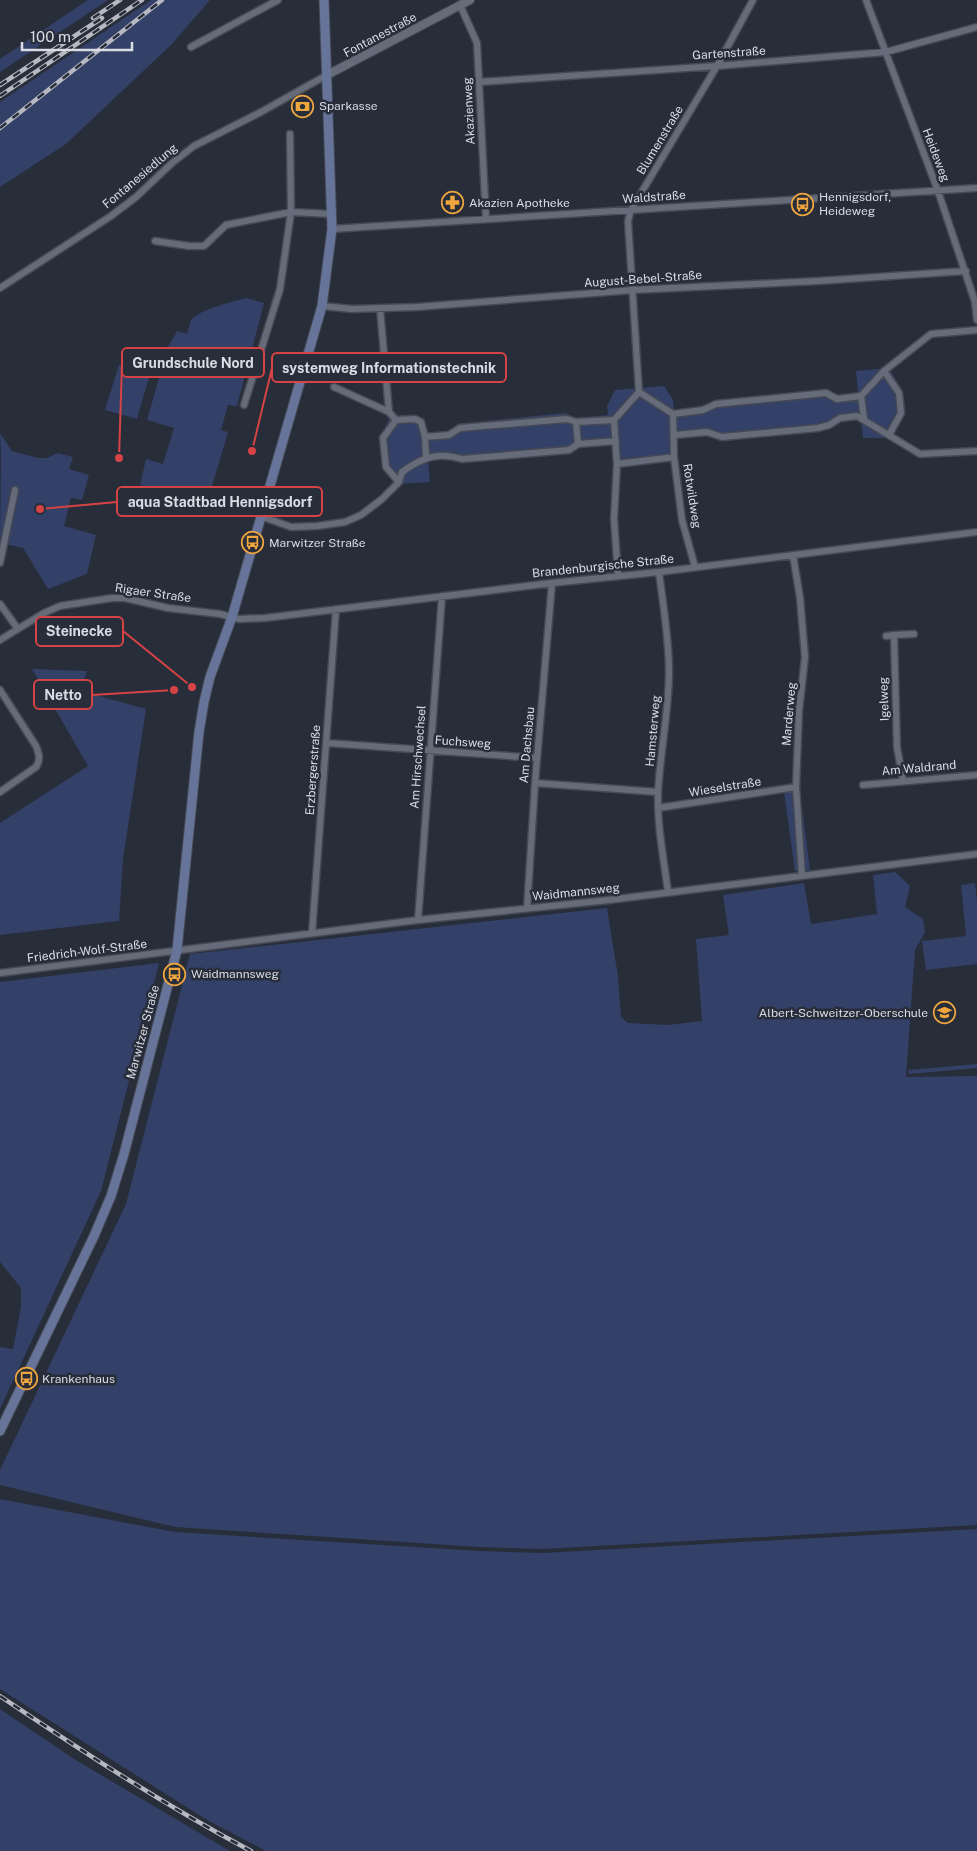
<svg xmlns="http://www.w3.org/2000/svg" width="977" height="1851" font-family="'Public Sans',sans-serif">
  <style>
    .green { fill: #334067 }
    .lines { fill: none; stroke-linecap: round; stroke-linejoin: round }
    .minor-casing { stroke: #454954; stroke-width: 9 }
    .tertiary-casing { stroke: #454954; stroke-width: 10 }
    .secondary-casing { stroke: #454954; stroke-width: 11 }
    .minor { stroke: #656b79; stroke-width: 6 }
    .tertiary { stroke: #656b79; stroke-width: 8 }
    .secondary { stroke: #66749a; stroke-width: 9 }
    .rail-casing { stroke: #b6b9c2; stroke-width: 4.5 }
    .rail { stroke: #282d3a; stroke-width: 2.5; stroke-dasharray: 8; stroke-linecap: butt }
    .labels { text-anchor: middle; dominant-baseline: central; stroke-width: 5; stroke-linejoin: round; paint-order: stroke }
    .street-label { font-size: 12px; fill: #d9dce4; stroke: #282d3a }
    .poi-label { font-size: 12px; fill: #d9dce4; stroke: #282d3a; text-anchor: start }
    .leader { fill: none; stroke: #d64344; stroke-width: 2 }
    .callout-dot { fill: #d64344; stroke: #282d3a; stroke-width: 2 }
    .callout { fill: #282d3a; stroke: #d64344; stroke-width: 2 }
    .callout-label { font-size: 14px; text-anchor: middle; font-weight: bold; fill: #d9dce4 }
  </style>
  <rect width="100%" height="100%" fill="#282d3a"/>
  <path class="green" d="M 88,0 L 108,0 L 0,72 L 0,59 Z
    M 151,0 L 210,0 L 173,43 L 66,144 L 0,187 L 0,102 Z
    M 246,298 L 264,303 L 237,406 L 228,405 L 221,430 L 228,432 L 209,496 L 205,502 L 194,501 L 140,485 L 146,459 L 163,464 L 174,428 L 147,420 L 168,347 L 177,331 L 187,334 C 189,330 189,322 192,319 C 199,310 235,301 246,298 Z
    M 119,365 L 150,374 L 137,419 L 105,410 Z
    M 889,368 L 903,391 L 904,415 L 892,438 L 863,438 L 861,420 L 841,421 L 831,429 L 721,440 L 708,436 L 677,438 L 678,460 L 613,468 L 611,445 L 578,447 L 568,453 L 460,463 L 449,457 L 428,460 L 430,482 L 395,484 L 383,468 L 380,438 L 390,417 L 416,416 L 425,421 L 426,434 L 447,433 L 457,424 L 565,413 L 575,418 L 608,415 L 607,406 L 615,390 L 664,386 L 673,400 L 674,410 L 706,407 L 717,401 L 825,390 L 838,396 L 858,392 L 856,371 Z
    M 0,433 L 12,451 L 38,458 L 47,458 L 58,453 L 73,457 L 69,469 L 89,475 L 82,500 L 71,498 L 64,526 L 96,535 L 87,574 L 48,589 L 23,548 L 0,543 L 1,456 Z
    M 32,669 L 87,671 L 81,691 L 146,709 L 123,859 L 119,921 L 0,935 L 0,823 L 88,766 Z
    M 799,784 L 810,870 L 795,871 L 783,785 Z
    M 895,872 L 910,886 L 905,907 L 923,919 L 925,932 L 915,950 L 906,1077 L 977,1076 L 977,1525 L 543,1549 L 479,1547 L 175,1527 L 0,1485 L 0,1470 L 126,1204 L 190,954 L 607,908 L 618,976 L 621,1017 L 628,1023 L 668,1025 L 702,1021 L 696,939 L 729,935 L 723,895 L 804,883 L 811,924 L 877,914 L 873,875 Z
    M 975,883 L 977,901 L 977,964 L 926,970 L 922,941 L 966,936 L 961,885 Z
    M 159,963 L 101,1191 L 0,1409 L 0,1347 L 13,1349 L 21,1307 L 21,1288 L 0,1262 L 0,982 Z
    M 977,1064 L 977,1068 L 909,1074 L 908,1070 Z
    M 0,1499 L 175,1532 L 479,1551 L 543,1553 L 977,1529 L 977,1851 L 266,1851 L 207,1820 L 0,1689 Z
    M 0,1709 L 74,1759 L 230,1851 L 0,1851 Z"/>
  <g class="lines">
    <defs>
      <path id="minor" d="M 866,0 L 938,191 L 975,302 L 977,320
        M 460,5 L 477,43 L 486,219
        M 191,47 L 278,0
        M 479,82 L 717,66 L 886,52 L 977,27
        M 332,229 L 977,188
        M 155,241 L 189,246 L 204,246 L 226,225 L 291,212 L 331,214
        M 0,288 L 111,216 L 136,197 L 172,163 L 194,146 L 261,112 L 327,75
        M 322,306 L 352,309 L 417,307 L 633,290 L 818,281 L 966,271
        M 380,308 L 389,412 L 396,420 L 415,419 L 421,422 L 425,437 L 449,435 L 460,428 L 567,419 L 576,422 L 614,420
        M 884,371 L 899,393 L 901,413 L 889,435
        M 334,387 L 389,412
        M 639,392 L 628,221 L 631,210 L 717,66 L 753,0
        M 639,392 L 673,414 L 674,457 L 682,520 L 695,567
        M 861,396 L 864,418
        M 244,405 L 280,289 L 291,212 L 290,134
        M 673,414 L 703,410 L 716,404 L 826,393 L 837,399 L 861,396 L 884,371 L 931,334 L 977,330
        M 396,420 L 383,438 L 386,467 L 399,482
        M 576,422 L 578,444
        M 675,435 L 707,432 L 722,437 L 818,428 L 829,425 L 840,418 L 857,416 L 920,454 L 977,451
        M 425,437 L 426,457
        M 617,464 L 674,457
        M 260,516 L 291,527 L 317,526 L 345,522 L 361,515 L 382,499 L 399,482 L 402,472 C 421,458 439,451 462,459 L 569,450 L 578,444 L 616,441
        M 793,555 L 800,598 L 805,657 L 799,711 L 796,787 L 802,876
        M 0,563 L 15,490
        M 659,572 C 663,605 669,638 669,671 C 669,712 660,752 658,793 C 657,826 664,860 668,892
        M 618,575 L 614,519 L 617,464 L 614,420 L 639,392
        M 0,604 L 18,629
        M 886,636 L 894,635
        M 0,640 L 44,613 L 60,606 L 112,598 L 125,598 L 168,608 L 220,614 L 239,619 L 265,618 L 552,583 L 659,572 L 977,532
        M 0,690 L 36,746 C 39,754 41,759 36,767 L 0,792
        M 327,743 L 537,758
        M 903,781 L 897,747 L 894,635 L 914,634
        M 535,783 L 658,792
        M 863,785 L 977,775
        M 658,808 L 796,787
        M 527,909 L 535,783 L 552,583
        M 418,920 L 442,596
        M 312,933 L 336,609
        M 0,973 L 418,920 L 609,900 L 977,854"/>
      <path id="tertiary" d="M 327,75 L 470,0"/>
      <path id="secondary" d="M 0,1431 L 94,1236 L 111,1196 L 124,1154 L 177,950 L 199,732 L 204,702 L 210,677 L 232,617 L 322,306 L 332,229 L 324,0"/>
    </defs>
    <use href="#minor" class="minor-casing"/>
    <use href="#tertiary" class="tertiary-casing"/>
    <use href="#secondary" class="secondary-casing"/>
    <use href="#minor" class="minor"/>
    <use href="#tertiary" class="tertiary"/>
    <use href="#secondary" class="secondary"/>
    <defs>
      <path id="rail" d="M 93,18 L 120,0
        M 0,85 L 102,18
        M 0,96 L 142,0
        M 0,128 L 162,0
        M 0,1696 C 82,1751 164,1805 251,1851"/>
    </defs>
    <use href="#rail" class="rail-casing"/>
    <use href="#rail" class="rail"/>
  </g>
  <defs>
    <symbol id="bank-ring" viewBox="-11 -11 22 22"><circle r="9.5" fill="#282d3a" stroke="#f0a63e" stroke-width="1.5"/><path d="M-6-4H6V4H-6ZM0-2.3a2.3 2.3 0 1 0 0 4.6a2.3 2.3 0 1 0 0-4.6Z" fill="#f0a63e"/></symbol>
    <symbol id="pharmacy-ring" viewBox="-11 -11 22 22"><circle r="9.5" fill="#282d3a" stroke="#f0a63e" stroke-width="1.5"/><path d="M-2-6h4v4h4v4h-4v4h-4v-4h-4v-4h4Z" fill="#f0a63e"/></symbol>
    <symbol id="bus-ring" viewBox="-11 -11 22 22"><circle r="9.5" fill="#282d3a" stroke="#f0a63e" stroke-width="1.5"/><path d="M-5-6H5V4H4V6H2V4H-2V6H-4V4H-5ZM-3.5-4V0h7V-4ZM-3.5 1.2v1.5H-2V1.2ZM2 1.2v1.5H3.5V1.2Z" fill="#f0a63e"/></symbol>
    <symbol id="school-ring" viewBox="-11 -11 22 22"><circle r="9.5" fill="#282d3a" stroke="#f0a63e" stroke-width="1.5"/><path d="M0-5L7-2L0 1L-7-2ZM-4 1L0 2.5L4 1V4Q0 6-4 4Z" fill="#f0a63e"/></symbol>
  </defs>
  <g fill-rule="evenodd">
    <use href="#bank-ring" x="290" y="94" width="25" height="25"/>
    <use href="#pharmacy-ring" x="440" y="190" width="25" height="25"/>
    <use href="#bus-ring" x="790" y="192" width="25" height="25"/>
    <use href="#bus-ring" x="240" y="530" width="25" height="25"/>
    <use href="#bus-ring" x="162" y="962" width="25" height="25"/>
    <use href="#school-ring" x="932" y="1000" width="25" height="25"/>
    <use href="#bus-ring" x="14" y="1366" width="25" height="25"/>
  </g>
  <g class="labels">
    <g class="street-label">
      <text transform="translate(380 35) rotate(-28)">Fontanestraße</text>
      <text transform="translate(729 53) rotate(-4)">Gartenstraße</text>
      <text transform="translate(469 111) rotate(-93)">Akazienweg</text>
      <text transform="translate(660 140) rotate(-59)">Blumenstraße</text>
      <text transform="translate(936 155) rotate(69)">Heideweg</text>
      <text transform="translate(140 176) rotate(-40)">Fontanesiedlung</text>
      <text transform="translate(654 197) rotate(-4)">Waldstraße</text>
      <text transform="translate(643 279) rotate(-4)">August-Bebel-Straße</text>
      <text transform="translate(692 496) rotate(81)">Rotwildweg</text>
      <text transform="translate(603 566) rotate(-6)">Brandenburgische Straße</text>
      <text transform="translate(153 593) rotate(8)">Rigaer Straße</text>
      <text transform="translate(884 699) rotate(-92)">Igelweg</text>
      <text transform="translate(789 714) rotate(-85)">Marderweg</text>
      <text transform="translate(653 731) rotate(-85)">Hamsterweg</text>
      <text transform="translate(463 742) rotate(4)">Fuchsweg</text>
      <text transform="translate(527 745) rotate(-85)">Am Dachsbau</text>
      <text transform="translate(418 757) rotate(-86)">Am Hirschwechsel</text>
      <text transform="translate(919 768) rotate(-5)">Am Waldrand</text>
      <text transform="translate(313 770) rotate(-86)">Erzbergerstraße</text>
      <text transform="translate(725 787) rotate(-9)">Wieselstraße</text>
      <text transform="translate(576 892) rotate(-6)">Waidmannsweg</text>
      <text transform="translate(87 951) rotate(-7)">Friedrich-Wolf-Straße</text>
      <text transform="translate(143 1032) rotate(-75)">Marwitzer Straße</text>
    </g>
    <g class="poi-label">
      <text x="319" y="106">Sparkasse</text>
      <text x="819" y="197">Hennigsdorf,<tspan x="819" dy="14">Heideweg</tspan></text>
      <text x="469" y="203">Akazien Apotheke</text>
      <text x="269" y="543">Marwitzer Straße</text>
      <text x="191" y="974">Waidmannsweg</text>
      <text x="928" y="1013" text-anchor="end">Albert-Schweitzer-Oberschule</text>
      <text x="42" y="1379">Krankenhaus</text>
    </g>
  </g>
  <path class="leader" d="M119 458L122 363M252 451L272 368M40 509L117 502M192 687L123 631M174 690L92 695"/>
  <g class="callout-dot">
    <circle cx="119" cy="458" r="5"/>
    <circle cx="252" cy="451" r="5"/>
    <circle cx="40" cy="509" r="5"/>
    <circle cx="192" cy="687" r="5"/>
    <circle cx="174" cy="690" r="5"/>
  </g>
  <g class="callout">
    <rect x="122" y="348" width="142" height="29" rx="5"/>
    <rect x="272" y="353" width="234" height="29" rx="5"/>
    <rect x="117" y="487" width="205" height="29" rx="5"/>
    <rect x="36" y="617" width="87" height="29" rx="5"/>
    <rect x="34" y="680" width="58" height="29" rx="5"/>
  </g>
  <g class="callout-label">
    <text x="193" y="368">Grundschule Nord</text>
    <text x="389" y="373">systemweg Informationstechnik</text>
    <text x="220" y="507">aqua Stadtbad Hennigsdorf</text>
    <text x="79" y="636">Steinecke</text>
    <text x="63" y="700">Netto</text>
  </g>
  <path d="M22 42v8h110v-8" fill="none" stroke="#d9dce4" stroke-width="2.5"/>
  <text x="30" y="42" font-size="15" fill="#d9dce4" stroke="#282d3a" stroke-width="4" paint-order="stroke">100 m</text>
</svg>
